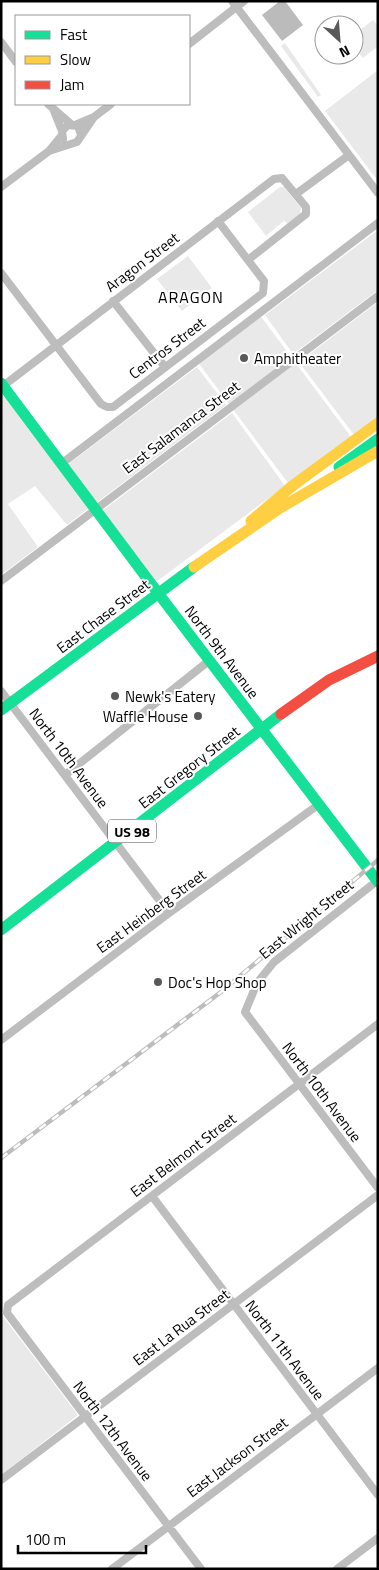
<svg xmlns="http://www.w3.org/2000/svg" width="379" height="1570" font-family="'Titillium Web',sans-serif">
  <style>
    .green { fill: #e9e9e9 }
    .water { fill: #bbb }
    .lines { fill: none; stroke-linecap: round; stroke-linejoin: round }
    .street { stroke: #bdbdbd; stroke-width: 8 }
    .fast { stroke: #16e098; stroke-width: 11 }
    .slow { stroke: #ffcf43; stroke-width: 11 }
    .jam { stroke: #f24e42; stroke-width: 11 }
    .rail-casing { stroke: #bdbdbd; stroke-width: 4.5 }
    .rail { stroke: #fff; stroke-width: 2.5; stroke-dasharray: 8; stroke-linecap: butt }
    .poi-dot { fill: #595959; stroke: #fff; stroke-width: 2 }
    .labels { text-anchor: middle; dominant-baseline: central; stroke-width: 4; stroke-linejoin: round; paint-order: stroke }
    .shield { fill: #fff; stroke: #4c4c4c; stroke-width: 1 }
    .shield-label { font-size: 14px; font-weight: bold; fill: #000 }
    .street-label { font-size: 15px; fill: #000; stroke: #fff }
    .poi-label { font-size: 15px; fill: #000; stroke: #fff; text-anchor: start }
    .neighbourhood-label { font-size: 16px; letter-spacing: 1px; fill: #000; stroke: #fff }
  </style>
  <rect width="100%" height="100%" fill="#fff"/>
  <path class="green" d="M 373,20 L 378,26 L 378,46 L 363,58 L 354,47 L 354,35 Z
    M 285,43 L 321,95 L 318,97 L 281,46 Z
    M 378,70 L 378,181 L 325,111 Z
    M 280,187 L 284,187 L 301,208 L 300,214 L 288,224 L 284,221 L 266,236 L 248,212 Z
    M 378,230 L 378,290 L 293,354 L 265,315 Z
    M 188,256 L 212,288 L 182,311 L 157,279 Z
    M 378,302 L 378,417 L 354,435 L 299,362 Z
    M 259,314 L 354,441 L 291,487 L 197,361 Z
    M 197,367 L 226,405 L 96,503 L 67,465 Z
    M 1,391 L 89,508 L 67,525 L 35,486 L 8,504 L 38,547 L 1,575 Z
    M 232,413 L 285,486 L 156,582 L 102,511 Z
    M 1,1314 L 78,1415 L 1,1475 Z"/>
  <path class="water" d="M 280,1 L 285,1 L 303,25 L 282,41 L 262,15 Z"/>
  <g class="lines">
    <path class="street" d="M 232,1 L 378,193
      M 1,42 L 16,62
      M 189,44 L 244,1
      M 48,104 L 71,124
      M 54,111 L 62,131
      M 75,125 L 94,117
      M 63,139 L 62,131 L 68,125 L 78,126 L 81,135
      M 49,151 L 77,142 L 94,117 L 111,104
      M 1,187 L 49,151 L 62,135
      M 296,194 L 349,155
      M 1,273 L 101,404 L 107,407 L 113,407 L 263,293 L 264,281 L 218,221
      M 113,301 L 165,367
      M 3,386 L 274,179 L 282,178 L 306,207 L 306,214 L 248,260
      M 61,464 L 378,223
      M 1,581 L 378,296
      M 1,691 L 169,913
      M 65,775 L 210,660
      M 377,881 L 274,962 L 257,983 L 245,1012 L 378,1188
      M 1,1040 L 169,913 L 318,805
      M 152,1196 L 378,1495
      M 1,1480 L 378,1195
      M 112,1569 L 378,1368
      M 201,1569 L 7,1313 L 8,1305 L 378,1024
      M 337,1569 L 378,1538"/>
    <path class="fast" d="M 1,383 L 158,593
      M 339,467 L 378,439
      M 158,593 L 378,882
      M 1,710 L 194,567
      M 1,930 L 281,714"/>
    <path class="slow" d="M 251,521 L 291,487 L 378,423
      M 194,567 L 280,508 L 378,451"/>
    <path class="jam" d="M 281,714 L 329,680 L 378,656"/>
    <defs>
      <path id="rail" d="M 1,1158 L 221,992 L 378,860"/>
    </defs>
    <use href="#rail" class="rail-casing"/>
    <use href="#rail" class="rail"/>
  </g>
  <g class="poi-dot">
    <circle cx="244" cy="358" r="5"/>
    <circle cx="115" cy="696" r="5"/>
    <circle cx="198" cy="716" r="5"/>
    <circle cx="158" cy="982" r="5"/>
  </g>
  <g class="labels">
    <rect class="shield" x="108" y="819.5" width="48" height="23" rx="4"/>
    <g class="shield-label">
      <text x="132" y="831">US 98</text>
    </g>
    <g class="street-label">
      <text transform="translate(142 262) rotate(-37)">Aragon Street</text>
      <text transform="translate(167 348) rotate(-37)">Centros Street</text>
      <text transform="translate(181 427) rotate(-37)">East Salamanca Street</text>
      <text transform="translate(103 616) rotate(-37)">East Chase Street</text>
      <text transform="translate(222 652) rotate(53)">North 9th Avenue</text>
      <text transform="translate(69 758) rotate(53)">North 10th Avenue</text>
      <text transform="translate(189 767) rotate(-38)">East Gregory Street</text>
      <text transform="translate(151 911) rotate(-36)">East Heinberg Street</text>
      <text transform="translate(306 919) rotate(-39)">East Wright Street</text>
      <text transform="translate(322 1092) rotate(53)">North 10th Avenue</text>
      <text transform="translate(183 1155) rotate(-37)">East Belmont Street</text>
      <text transform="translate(181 1327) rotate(-37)">East La Rua Street</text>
      <text transform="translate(285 1350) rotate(53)">North 11th Avenue</text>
      <text transform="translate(113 1431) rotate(53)">North 12th Avenue</text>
      <text transform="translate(237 1457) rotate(-37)">East Jackson Street</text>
    </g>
    <g class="poi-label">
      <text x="254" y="358">Amphitheater</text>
      <text x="125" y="696">Newk's Eatery</text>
      <text x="188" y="716" text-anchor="end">Waffle House</text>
      <text x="168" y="982">Doc's Hop Shop</text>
    </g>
    <g class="neighbourhood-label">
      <text x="191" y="297">ARAGON</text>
    </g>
  </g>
  <rect width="379" height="1570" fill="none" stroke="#000000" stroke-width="5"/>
  <rect x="15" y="15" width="175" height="90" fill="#ffffff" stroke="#999999"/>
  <rect x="25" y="31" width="25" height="8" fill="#16e098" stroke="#999999"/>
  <text x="60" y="40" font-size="15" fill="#000000">Fast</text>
  <rect x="25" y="56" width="25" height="8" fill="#ffcf43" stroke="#999999"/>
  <text x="60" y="65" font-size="15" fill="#000000">Slow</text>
  <rect x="25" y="81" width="25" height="8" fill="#f24e42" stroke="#999999"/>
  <text x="60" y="90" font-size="15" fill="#000000">Jam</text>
  <g transform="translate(339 40) rotate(154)"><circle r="24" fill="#ffffff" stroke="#999999"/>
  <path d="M0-4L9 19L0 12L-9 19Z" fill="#595959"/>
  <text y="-8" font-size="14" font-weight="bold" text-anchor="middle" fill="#000000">N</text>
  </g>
  <path d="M18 1545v8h128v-8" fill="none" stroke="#000000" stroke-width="2.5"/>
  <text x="25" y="1545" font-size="15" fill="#000000" stroke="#ffffff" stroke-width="4" paint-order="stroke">100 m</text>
</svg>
